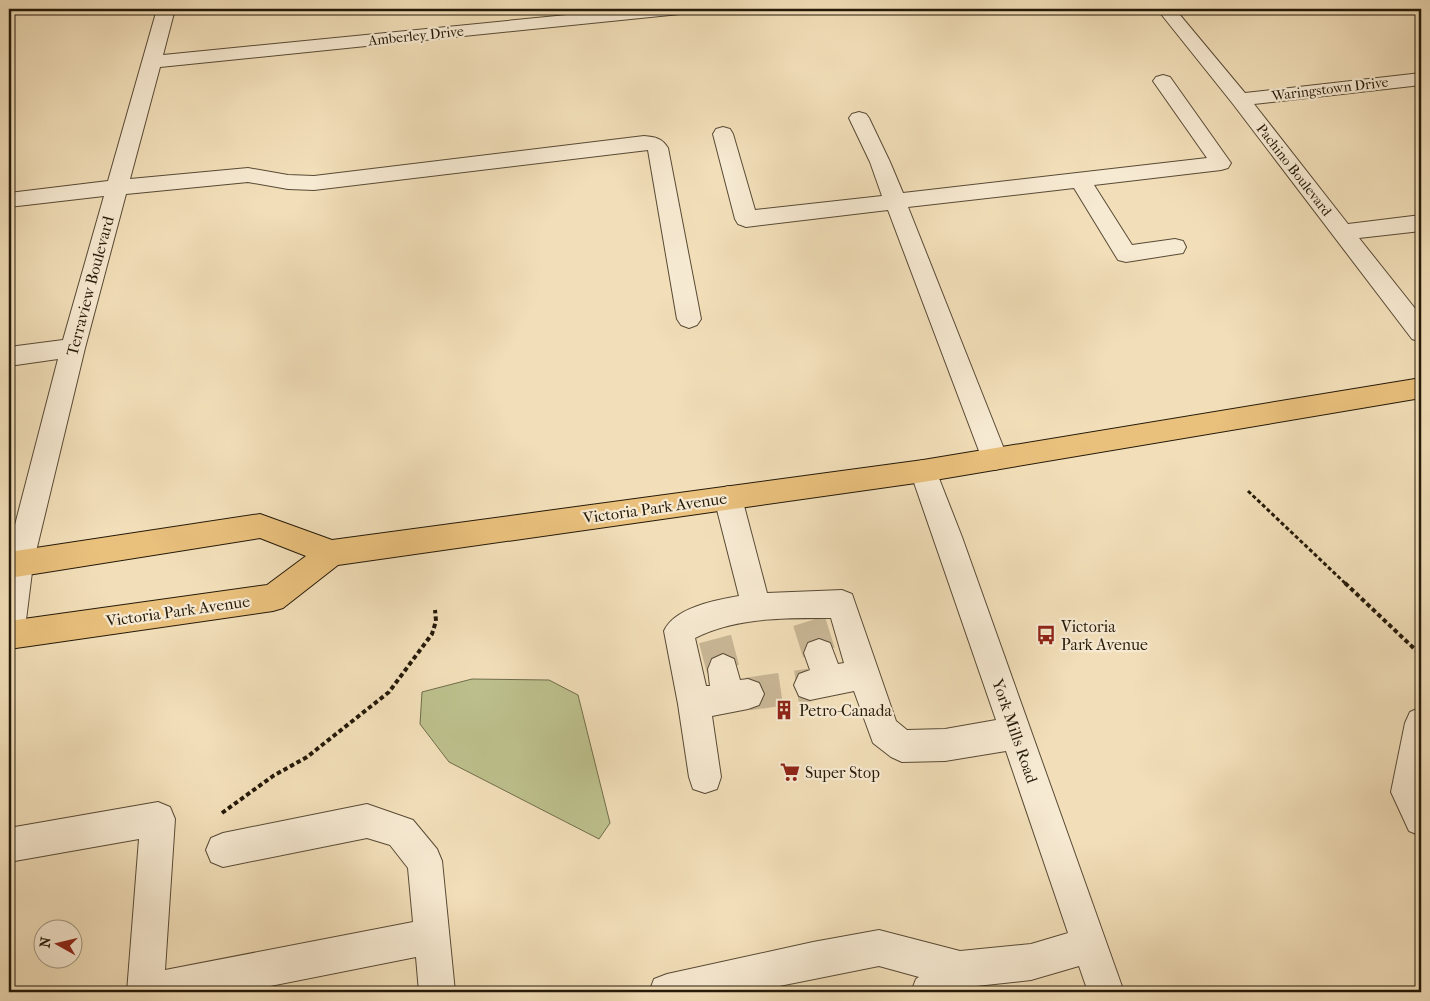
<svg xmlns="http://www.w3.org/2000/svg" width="1430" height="1001" font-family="'IM FELL French Canon',serif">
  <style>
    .green { fill: #bdc18d; stroke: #706d4b }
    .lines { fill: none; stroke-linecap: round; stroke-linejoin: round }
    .minor-tunnel { stroke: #c9b796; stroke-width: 33; stroke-dasharray: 33 16; stroke-linecap: butt }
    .minor-casing { stroke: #584a35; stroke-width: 2 }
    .major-casing { stroke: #241909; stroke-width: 2 }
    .path-far1 { stroke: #241909; stroke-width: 3; stroke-dasharray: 4 2.5; stroke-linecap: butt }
    .path { stroke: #241909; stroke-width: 4; stroke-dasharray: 4.5 3; stroke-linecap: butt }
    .minor { fill: #f7ead2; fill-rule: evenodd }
    .major { fill: #e9c07c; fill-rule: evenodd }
    .labels { text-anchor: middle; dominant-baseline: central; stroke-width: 4.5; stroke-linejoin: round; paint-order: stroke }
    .far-street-label { font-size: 14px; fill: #241909; stroke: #f7ead2 }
    .street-label { font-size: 16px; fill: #241909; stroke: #f7ead2 }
    .poi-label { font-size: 16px; fill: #241909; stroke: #f7ead2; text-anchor: start }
  </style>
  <rect width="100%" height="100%" fill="#f2dfb9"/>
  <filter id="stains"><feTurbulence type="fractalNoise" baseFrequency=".004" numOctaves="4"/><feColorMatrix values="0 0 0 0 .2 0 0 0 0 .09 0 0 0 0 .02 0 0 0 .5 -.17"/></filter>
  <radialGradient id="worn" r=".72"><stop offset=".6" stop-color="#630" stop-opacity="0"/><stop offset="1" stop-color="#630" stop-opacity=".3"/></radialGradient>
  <path class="green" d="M 472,679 L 549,680 L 578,695 L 610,823 L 599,839 L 449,762 L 420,724 L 422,692 Z"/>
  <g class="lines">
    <path class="minor-tunnel" d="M 809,621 L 819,653
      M 715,639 L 723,669
      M 748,694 L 810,685"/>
    <defs>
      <path id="minor" d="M 157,9 L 175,9 L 163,55 L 628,9 L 689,9 L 686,13 L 680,14 L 160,67 L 130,179 L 248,168 L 288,175 L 314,176 L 644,136 C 655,137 662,138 668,148 L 701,319 L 697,325 L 689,328 L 681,325 L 677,319 L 648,150 L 314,190 L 288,189 L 248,182 L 126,194 L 85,348 L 33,564 L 24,636 L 20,646 L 9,650 L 9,548 L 58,359 L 9,366 L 9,347 L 63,340 L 104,196 L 9,207 L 9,193 L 108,181 Z
        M 1157,9 L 1175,9 L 1245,93 L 1421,73 L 1421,85 L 1254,104 L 1348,224 L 1421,215 L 1421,231 L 1359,238 L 1421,316 L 1421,342 L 1412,339 L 1233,104 Z
        M 1163,75 L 1170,77 L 1231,163 L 1228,168 L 1221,170 L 1094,185 L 1132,245 L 1175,239 L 1183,241 L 1186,247 L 1183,253 L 1126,262 L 1118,260 L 1074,188 L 908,207 L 1008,459 L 1004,467 L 995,470 L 986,467 L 982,459 L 888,210 L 746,227 L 738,224 L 735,219 L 713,134 L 716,129 L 723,127 L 730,129 L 733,134 L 755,210 L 882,196 L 870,162 L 849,118 L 852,114 L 859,112 L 866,114 L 869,118 L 890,162 L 903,193 L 1207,158 L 1153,81 L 1156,77 Z
        M 923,460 L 933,463 L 962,537 L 1124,992 L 1088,992 L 1079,966 L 1031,980 L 967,987 L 959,992 L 911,992 L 916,979 L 919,977 L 879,966 L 749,992 L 649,992 L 654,979 L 667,974 L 813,942 L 879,930 L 960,951 L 1031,944 L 1068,933 L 1006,751 L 945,761 L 902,762 L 891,757 L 873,743 L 854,691 L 810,700 L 799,696 L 794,685 L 799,674 L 810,670 L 804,653 L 808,643 L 819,639 L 830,643 L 838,664 L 844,663 L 831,618 C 786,618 736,617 695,638 L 706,686 L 710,686 L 708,669 L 712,659 L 723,654 L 734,659 L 740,680 L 748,679 L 759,683 L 764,694 L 759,705 L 748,709 L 712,716 L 721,777 L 717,789 L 705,793 L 693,789 L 689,777 L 678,704 L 664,631 C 674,608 715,600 739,596 L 714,498 L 718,490 L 728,486 L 738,490 L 742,498 L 767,593 L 842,590 L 852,594 L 896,721 L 907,730 L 945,729 L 996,720 L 910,471 L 913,463 Z
        M 1421,707 L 1421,836 L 1409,831 L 1391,792 L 1405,723 L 1410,712 Z
        M 158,802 L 170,807 L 175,819 L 165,970 L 413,922 L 408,868 L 390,845 L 367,838 L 223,867 L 211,862 L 206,850 L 211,838 L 223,833 L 367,804 L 413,820 L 437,849 L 442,861 L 455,992 L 419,992 L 416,957 L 240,992 L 127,992 L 139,839 L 9,862 L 9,828 Z"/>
      <path id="major" d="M 1421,378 L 1421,398 L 923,482 L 338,565 L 283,608 L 273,611 L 9,649 L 9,621 L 267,585 L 306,556 L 260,538 L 9,578 L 9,552 L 260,514 L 332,540 L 923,460 Z"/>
    </defs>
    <use href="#minor" class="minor-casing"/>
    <use href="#major" class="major-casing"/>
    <path class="path-far1" d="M 1248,491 L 1346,584"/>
    <path class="path" d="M 1345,583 L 1421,655
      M 222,813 L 273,776 L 307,757 L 389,692 L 432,634 L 436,621 L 435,610"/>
    <use href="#minor" class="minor"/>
    <use href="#major" class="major"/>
  </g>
  <defs>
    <symbol id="bus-bare" viewBox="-9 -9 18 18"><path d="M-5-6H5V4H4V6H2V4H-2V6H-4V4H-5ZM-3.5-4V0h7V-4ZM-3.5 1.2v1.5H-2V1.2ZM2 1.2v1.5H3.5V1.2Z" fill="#8f2418" stroke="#f7ead2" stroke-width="2.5" paint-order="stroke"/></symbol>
    <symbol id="building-bare" viewBox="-9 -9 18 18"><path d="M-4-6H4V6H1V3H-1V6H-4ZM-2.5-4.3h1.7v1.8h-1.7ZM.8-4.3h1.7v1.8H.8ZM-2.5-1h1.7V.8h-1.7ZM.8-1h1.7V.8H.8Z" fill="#8f2418" stroke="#f7ead2" stroke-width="2.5" paint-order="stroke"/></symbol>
    <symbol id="supermarket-bare" viewBox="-9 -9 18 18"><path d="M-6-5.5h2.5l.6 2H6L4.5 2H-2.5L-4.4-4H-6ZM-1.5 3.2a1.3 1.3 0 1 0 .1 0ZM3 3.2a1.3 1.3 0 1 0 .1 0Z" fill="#8f2418" stroke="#f7ead2" stroke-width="2.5" paint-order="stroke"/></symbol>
  </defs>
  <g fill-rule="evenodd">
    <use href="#bus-bare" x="1032" y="621" width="28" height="28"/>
    <use href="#building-bare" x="770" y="696" width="28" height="28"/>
    <use href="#supermarket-bare" x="776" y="758" width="28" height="28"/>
  </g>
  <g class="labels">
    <g class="far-street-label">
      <text transform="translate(416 36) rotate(-6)">Amberley Drive</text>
      <text transform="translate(1330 89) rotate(-7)">Waringstown Drive</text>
      <text transform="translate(1294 170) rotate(52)">Pachino Boulevard</text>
    </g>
    <g class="street-label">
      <text transform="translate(90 286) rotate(-75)">Terraview Boulevard</text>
      <text transform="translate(655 508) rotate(-8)">Victoria Park Avenue</text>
      <text transform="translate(178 611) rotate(-8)">Victoria Park Avenue</text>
      <text transform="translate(1015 731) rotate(71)">York Mills Road</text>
    </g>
    <g class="poi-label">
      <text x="1061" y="626">Victoria<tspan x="1061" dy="18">Park Avenue</tspan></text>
      <text x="799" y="710">Petro-Canada</text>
      <text x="805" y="772">Super Stop</text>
    </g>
  </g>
  <rect width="1430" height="1001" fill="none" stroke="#f2dfb9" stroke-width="30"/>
  <rect x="10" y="10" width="1410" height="981" fill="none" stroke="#241909" stroke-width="2.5"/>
  <rect x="15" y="15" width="1400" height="971" fill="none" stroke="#241909"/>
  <g transform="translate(58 944) rotate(278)"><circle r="24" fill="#f7ead2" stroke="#a39682"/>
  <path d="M0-4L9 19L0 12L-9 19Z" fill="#8f2418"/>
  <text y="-8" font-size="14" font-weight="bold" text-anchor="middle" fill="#241909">N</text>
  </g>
  <rect width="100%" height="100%" filter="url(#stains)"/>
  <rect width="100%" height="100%" fill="url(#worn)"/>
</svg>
